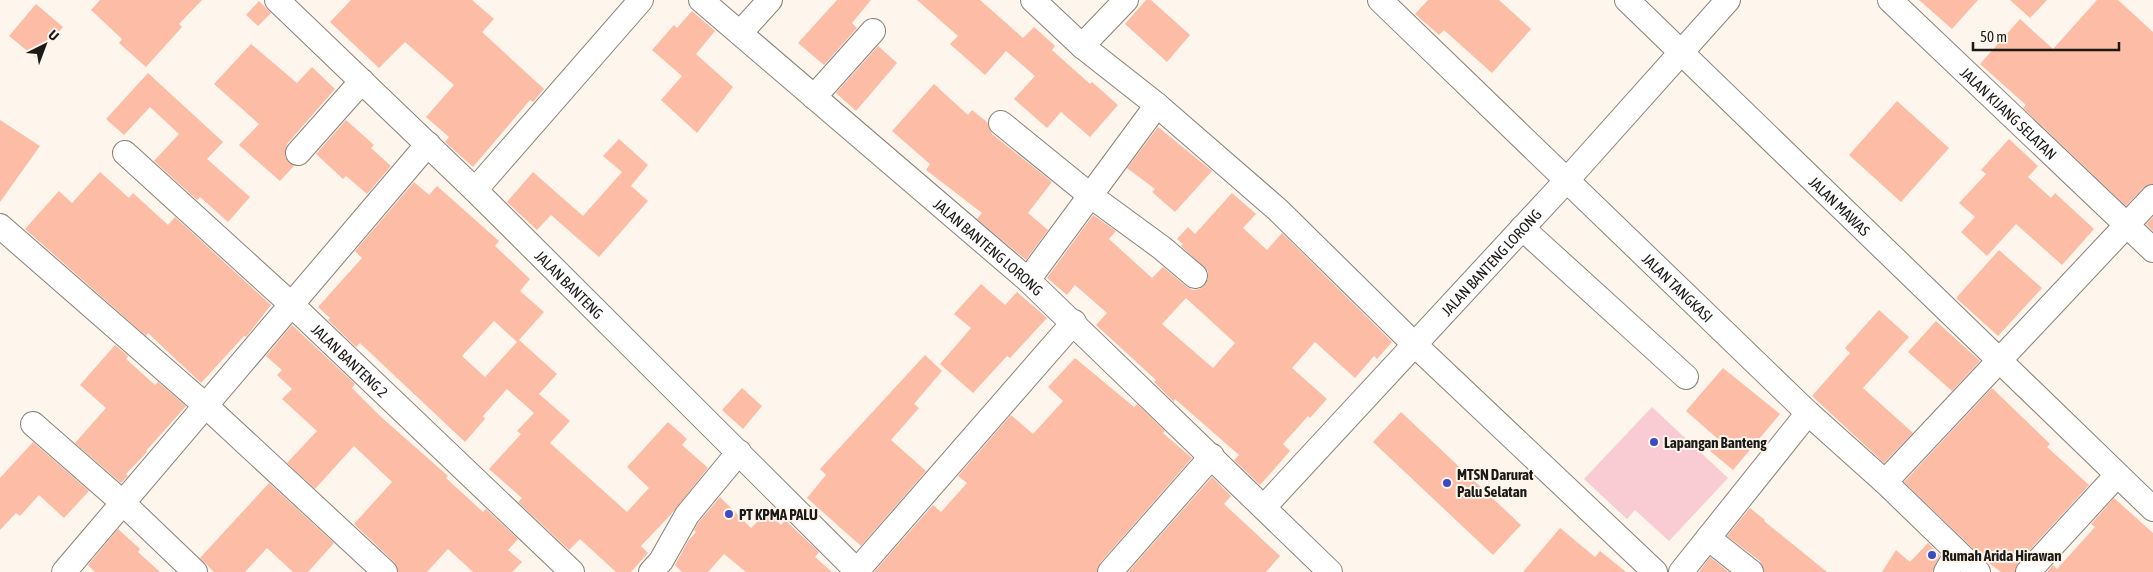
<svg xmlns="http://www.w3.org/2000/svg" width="2153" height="572" font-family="'Asap Condensed',sans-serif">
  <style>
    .green { fill: #f8ccd2 }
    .building { fill: #fcbca5; fill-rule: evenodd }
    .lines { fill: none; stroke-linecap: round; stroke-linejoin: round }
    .minor-casing { stroke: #888178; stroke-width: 26 }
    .minor { stroke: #fff; stroke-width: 24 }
    .poi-dot { fill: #3a4cbf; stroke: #fef6ec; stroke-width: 2 }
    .labels { text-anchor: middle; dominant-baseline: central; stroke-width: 4; stroke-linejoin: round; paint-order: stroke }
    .street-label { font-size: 15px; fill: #1c1a16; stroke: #fef6ec }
    .poi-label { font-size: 15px; font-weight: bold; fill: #1c1a16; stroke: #fef6ec; text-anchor: start }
  </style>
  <rect width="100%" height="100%" fill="#fef6ec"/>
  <path class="green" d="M 1652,407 L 1728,478 L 1669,541 L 1635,510 L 1627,519 L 1584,479 Z"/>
  <path class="building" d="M 100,0 L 202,0 L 179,24 L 182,27 L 146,67 L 119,43 L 122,39 L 91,10 Z
    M 351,0 L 472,0 L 494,19 L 482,32 L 544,89 L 533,102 L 530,100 L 473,167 L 445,142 L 449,137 L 426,117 L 454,85 L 405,42 L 379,68 L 330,22 Z
    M 837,0 L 871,0 L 852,23 L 857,28 L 824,65 L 798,43 Z
    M 917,0 L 980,0 L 1023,38 L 1034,27 L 1055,46 L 1052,50 L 1090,84 L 1092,82 L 1118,105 L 1090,137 L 1061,112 L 1047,128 L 1014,99 L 1035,76 L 1006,51 L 985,75 L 950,44 L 958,36 Z
    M 1146,0 L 1151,0 L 1190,35 L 1167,62 L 1125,24 Z
    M 1428,0 L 1499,0 L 1531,29 L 1492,73 L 1444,30 L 1439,35 L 1415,14 Z
    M 1919,0 L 1978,0 L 1952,29 Z
    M 2010,0 L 2047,0 L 2030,18 Z
    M 2097,0 L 2118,0 L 2153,32 L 2153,184 L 2143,188 L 2126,206 L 2023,108 L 2026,105 L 1980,64 L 2020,19 L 2053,49 Z
    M 259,1 L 271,13 L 258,26 L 246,15 Z
    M 36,4 L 63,27 L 36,58 L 9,36 Z
    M 692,11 L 715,31 L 696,54 L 733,87 L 697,133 L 661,100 L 682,76 L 652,50 L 674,25 L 677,28 Z
    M 251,44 L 297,83 L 312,67 L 335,89 L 287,144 L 285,157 L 294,166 L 280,181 L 239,145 L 259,124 L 214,84 Z
    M 878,46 L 897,63 L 856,111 L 836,93 Z
    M 148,73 L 223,142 L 207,159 L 250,197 L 228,222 L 200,197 L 197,200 L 154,161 L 179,134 L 150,107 L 124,135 L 106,119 Z
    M 934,84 L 968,115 L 972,110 L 987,122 L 992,134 L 1052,182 L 1028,213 L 1048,230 L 1026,260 L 977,219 L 982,213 L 926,170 L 930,164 L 892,131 Z
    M 1897,101 L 1949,148 L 1901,202 L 1849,155 Z
    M 0,120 L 40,146 L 0,202 Z
    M 346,120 L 374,145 L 371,148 L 391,166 L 367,194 L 346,176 L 343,179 L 316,154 Z
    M 1158,127 L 1212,171 L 1175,212 L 1152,192 L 1155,189 L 1127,168 Z
    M 619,139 L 648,165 L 631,186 L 648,201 L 599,257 L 551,215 L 537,230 L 507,202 L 533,172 L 583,216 L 622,172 L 603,156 Z
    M 2009,139 L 2038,166 L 2028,177 L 2051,198 L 2055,193 L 2094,229 L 2062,265 L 2016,224 L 1987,256 L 1961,232 L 1975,217 L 1959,203 L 1986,174 L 1981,170 Z
    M 100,172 L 129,198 L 133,193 L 168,225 L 175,217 L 271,305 L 246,337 L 244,336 L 201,383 L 148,333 L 146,336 L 25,229 L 59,191 L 72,203 Z
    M 414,182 L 429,195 L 437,186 L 499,241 L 495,246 L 530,279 L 520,291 L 544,312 L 519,340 L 557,374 L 539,394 L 570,421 L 550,443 L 627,512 L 649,488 L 627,467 L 668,422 L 687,439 L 682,445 L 708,468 L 674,511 L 641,546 L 648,553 L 631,572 L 616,572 L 580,539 L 569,550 L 518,502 L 522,498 L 489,469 L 521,434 L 517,431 L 534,413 L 507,389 L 483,416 L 485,419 L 465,442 L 360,343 L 356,347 L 328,320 L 330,318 L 318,307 L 362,258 L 355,251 ZM 494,321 L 517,342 L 485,377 L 462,356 Z
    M 1232,193 L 1256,214 L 1243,228 L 1267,250 L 1282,233 L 1392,342 L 1377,359 L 1374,356 L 1355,378 L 1315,342 L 1292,368 L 1327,399 L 1310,418 L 1308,416 L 1283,444 L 1290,451 L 1260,485 L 1234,460 L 1239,455 L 1175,399 L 1174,402 L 1154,382 L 1156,380 L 1096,325 L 1107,313 L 1075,285 L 1067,295 L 1047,278 L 1093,215 L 1116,231 L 1109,239 L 1152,278 L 1163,267 L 1187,287 L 1193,290 L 1200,289 L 1208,279 L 1208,271 L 1181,246 L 1183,244 L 1177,239 L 1188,227 L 1195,234 ZM 1186,298 L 1235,343 L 1213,368 L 1162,324 Z
    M 2153,217 L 2153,231 L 2146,224 Z
    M 1999,250 L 2042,288 L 1998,336 L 1956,298 Z
    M 981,284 L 1005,305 L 1017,292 L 1047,318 L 1010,358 L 1007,356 L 973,393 L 940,364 L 971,328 L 954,314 Z
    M 1879,310 L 1909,337 L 1863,388 L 1913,433 L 1884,463 L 1812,396 L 1850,353 L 1845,348 Z
    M 1936,321 L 1980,361 L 1952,391 L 1908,352 Z
    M 292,325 L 355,384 L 352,388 L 381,417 L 448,476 L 446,478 L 483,512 L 486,509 L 518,539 L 508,550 L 522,562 L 512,572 L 473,572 L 448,549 L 427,572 L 398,572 L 394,562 L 354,524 L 392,482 L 354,446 L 315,489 L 287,463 L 317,431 L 282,399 L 292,389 L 277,375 L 282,370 L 266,356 Z
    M 115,345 L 128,356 L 126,359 L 155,385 L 158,382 L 186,406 L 146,451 L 147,452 L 126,474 L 128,476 L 121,483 L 75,443 L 106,408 L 80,385 Z
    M 925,355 L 942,371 L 914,404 L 919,408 L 891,440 L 926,471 L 861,546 L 807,498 L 826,475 L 820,469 Z
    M 1075,358 L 1134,407 L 1137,404 L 1165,431 L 1163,433 L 1192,458 L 1100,563 L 1097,572 L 874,572 L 933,505 L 941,512 L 967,483 L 958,476 L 1011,415 L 1033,434 L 1063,401 L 1048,387 Z
    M 1723,368 L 1780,414 L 1733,470 L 1710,451 L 1719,440 L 1686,411 Z
    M 742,388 L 762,406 L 743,429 L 722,410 Z
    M 1992,388 L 2050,444 L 2047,447 L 2089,485 L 2018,563 L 2015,572 L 2001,572 L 1986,561 L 1904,482 Z
    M 1401,412 L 1521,525 L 1493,555 L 1373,442 Z
    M 33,442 L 89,491 L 64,518 L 39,495 L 20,516 L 16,513 L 0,530 L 0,478 Z
    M 1212,477 L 1231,496 L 1224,504 L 1280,556 L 1266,572 L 1128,572 Z
    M 269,483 L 334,543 L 308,572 L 293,572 L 267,548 L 245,572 L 214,572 L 200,558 Z
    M 720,497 L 751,528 L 767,512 L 781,525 L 785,520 L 819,552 L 815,557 L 832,572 L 746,572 L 724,554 L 708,572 L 682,572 L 675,565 L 688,541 L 696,532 L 694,530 L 698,523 Z
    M 2114,498 L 2153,533 L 2153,572 L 2047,572 L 2053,565 L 2057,569 L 2095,527 L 2091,524 Z
    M 1750,508 L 1765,520 L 1764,521 L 1827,572 L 1764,572 L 1760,561 L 1727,536 Z
    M 1560,528 L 1595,557 L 1600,551 L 1626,572 L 1523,572 Z
    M 118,529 L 140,549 L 138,552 L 160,572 L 95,572 L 88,565 Z
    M 1928,543 L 1940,555 L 1932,572 L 1882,572 L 1896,550 L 1910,562 Z
    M 1710,557 L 1729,572 L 1699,572 Z"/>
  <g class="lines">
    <defs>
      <g id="minor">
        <path id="s1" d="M 277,0 L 475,190 L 858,572"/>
        <path id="s2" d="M 701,0 L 1028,280 L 1330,572"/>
        <path d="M 1033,0 L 1082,46 L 1157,105 L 1278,210 L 1414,344 L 1655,572"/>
        <path id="s3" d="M 1380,0 L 1808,413 L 1885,482 L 1978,572"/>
        <path id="s4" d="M 1627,0 L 2153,509"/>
        <path id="s5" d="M 1890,0 L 2153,250"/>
        <path d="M 740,33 L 770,0"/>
        <path d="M 1082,46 L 1126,0"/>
        <path d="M 814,97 L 873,31"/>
        <path d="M 1001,123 L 1091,196 L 1162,248 L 1195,276"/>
        <path id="s6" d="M 125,153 L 292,305 L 572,572"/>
        <path d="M 298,153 L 362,81"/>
        <path d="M 475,190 L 641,0"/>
        <path d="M 0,226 L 205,405 L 385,572"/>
        <path d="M 1522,228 L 1686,377"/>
        <path d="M 1028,280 L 1157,105"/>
        <path d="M 33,424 L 122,502 L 195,572"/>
        <path d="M 1885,482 L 2153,197"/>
        <path id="s7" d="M 1264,507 L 1567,180 L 1728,0"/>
        <path d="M 1708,538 L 1751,572"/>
        <path d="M 64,572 L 428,144"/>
        <path d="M 651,572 L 661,561 L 687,515 L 739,452"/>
        <path d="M 856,572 L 1074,322"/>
        <path d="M 1110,572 L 1212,456"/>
        <path d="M 1681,572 L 1808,413"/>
        <path d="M 1946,572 L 1957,553"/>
        <path d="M 2028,572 L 2117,475"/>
      </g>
    </defs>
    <use href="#minor" class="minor-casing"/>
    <use href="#minor" class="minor"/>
  </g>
  <g class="poi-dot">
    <circle cx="1654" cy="442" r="5"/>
    <circle cx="1447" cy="483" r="5"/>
    <circle cx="729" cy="514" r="5"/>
    <circle cx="1932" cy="555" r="5"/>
  </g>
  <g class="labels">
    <g class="street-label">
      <text stroke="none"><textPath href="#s5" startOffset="164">JALAN KIJANG SELATAN</textPath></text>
      <text stroke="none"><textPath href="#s4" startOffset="296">JALAN MAWAS</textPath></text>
      <text stroke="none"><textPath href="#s2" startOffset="379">JALAN BANTENG LORONG</textPath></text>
      <text stroke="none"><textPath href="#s7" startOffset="334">JALAN BANTENG LORONG</textPath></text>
      <text stroke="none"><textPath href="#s1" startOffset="408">JALAN BANTENG</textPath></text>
      <text stroke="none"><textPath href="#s3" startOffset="414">JALAN TANGKASI</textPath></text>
      <text stroke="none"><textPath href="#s6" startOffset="306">JALAN BANTENG 2</textPath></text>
    </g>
    <g class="poi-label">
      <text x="1664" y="442">Lapangan Banteng</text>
      <text x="1457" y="474">MTSN Darurat<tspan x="1457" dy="17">Palu Selatan</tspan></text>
      <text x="739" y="514">PT KPMA PALU</text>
      <text x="1942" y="555">Rumah Arida Hirawan</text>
    </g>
  </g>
  <g transform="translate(45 45) rotate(42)" stroke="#fef6ec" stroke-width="4" paint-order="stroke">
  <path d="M0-4L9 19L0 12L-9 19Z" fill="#1c1a16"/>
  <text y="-8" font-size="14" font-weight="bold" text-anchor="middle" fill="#1c1a16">U</text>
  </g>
  <path d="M1973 42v8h146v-8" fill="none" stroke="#1c1a16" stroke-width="2.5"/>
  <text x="1980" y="42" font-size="15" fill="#1c1a16" stroke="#fef6ec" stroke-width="4" paint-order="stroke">50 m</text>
</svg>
